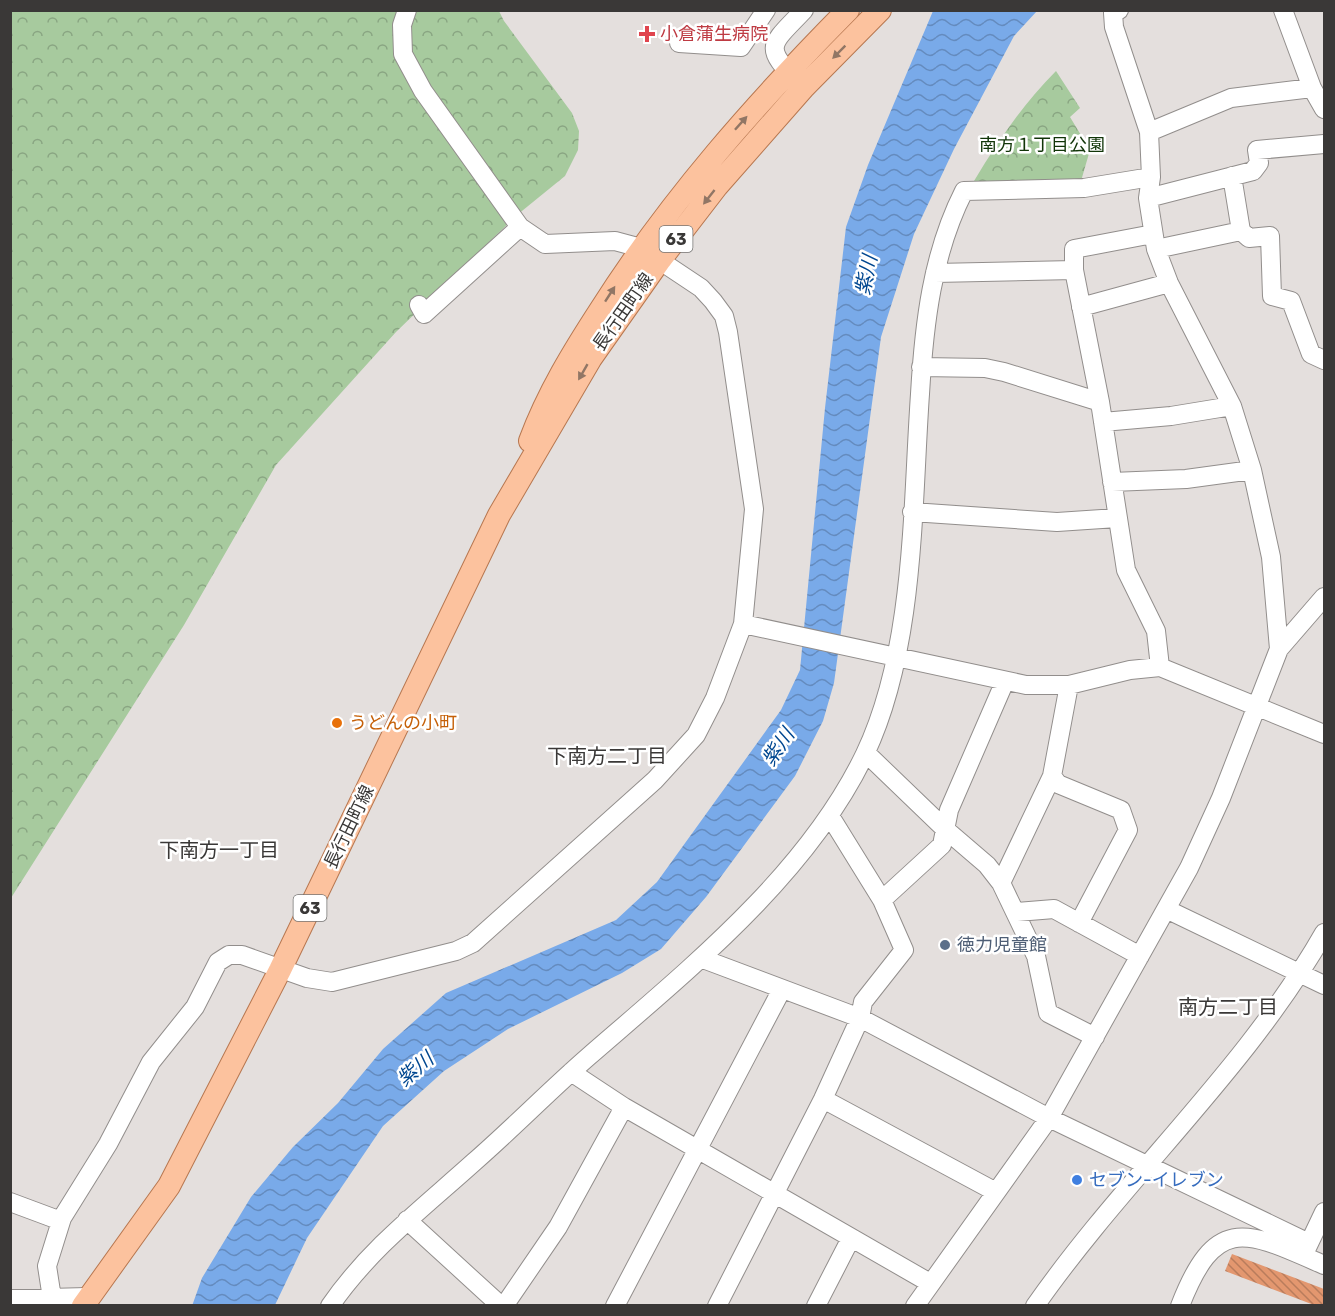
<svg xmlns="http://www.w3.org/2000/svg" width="1335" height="1316" font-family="Rubik,'Noto Sans JP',sans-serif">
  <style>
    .forest { fill: url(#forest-crowns) }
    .water { fill: url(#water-waves) }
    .building { fill: url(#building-back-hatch) }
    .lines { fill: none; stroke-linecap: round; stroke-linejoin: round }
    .minor-casing { stroke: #928e8c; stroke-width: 20 }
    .major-casing { stroke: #b77750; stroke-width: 24 }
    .minor { stroke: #fff; stroke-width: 18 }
    .major { stroke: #fcc29e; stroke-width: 22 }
    .oneway { fill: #917665 }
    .health-dot { fill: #e0444e; stroke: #fff; stroke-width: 2 }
    .food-dot { fill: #e8710a; stroke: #fff; stroke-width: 2 }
    .service-dot { fill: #5c6f8a; stroke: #fff; stroke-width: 2 }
    .shop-dot { fill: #3f7fe0; stroke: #fff; stroke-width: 2 }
    .labels { text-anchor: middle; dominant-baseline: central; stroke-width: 5; stroke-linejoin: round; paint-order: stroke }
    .shield { fill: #fff; stroke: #757473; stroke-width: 1.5 }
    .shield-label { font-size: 16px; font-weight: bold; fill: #3a3837 }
    .health-label { font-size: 18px; fill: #be3a42; stroke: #fff; text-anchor: start }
    .park-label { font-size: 18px; fill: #113508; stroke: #fff }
    .street-label { font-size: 18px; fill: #3a3837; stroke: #fff }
    .food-label { font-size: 18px; fill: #c56008; stroke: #fff; text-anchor: start }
    .service-label { font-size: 18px; fill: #4e5e75; stroke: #fff; text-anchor: start }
    .shop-label { font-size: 18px; fill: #366cbe; stroke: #fff; text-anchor: start }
    .water-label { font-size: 20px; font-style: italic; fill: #004790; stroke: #fff }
    .neighbourhood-label { font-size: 20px; fill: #3a3837; stroke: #fff }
  </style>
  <defs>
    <pattern id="forest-crowns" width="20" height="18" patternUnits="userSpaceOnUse" patternTransform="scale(1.5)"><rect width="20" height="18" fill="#a7ca9e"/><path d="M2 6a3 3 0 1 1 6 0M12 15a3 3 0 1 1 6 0" fill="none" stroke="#89a582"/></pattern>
    <pattern id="water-waves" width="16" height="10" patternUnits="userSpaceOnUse" patternTransform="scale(1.5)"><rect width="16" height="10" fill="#79aae9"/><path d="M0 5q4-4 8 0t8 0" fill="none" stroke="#648bbe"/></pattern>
    <pattern id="building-back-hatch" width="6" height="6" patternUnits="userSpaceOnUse" patternTransform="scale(1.5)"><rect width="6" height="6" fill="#e3976f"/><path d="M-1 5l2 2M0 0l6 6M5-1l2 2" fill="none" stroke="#b97c5c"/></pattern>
  </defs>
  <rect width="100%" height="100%" fill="#e4dfdd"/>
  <path class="forest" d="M 11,11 L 499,11 L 504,21 L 572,113 L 579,131 L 578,150 L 565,176 L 517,215 L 396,332 L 276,465 L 184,625 L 11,898 Z
    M 1056,71 L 1080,108 L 1070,117 L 1090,150 L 1081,181 L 977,185 L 974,181 C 998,141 1023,104 1056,71 Z"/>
  <path class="water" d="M 933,11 L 1037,11 L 1014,36 L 954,149 L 914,234 L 881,337 L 834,683 L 823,721 L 795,776 L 706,897 L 661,949 L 622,973 L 508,1029 L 444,1071 L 383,1126 L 307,1238 L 275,1305 L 192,1306 L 202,1278 L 251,1197 L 293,1147 L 338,1103 L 383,1049 L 446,993 L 616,920 L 657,882 L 781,710 L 800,670 L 825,408 L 846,227 L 868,165 Z"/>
  <path class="building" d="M 1232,1254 L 1324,1289 L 1324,1305 L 1314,1305 L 1225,1271 Z"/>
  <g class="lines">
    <defs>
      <path id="minor" d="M 1119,10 L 1113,13 L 1114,27 L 1149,132 L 1151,177 L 1148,198 L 1156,249 L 1169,283 L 1232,406 L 1252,470 L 1271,557 L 1279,649
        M 1283,10 L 1312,88 L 1324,109
        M 679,43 L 741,47 L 766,10
        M 798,81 C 761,46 772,44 804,10
        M 1149,132 L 1231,98 L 1312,88
        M 1148,198 L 1253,171 L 1259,163 L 1257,150 L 1324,144
        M 1241,231 L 1249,238 L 1270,236 L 1272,296 L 1291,301 L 1311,354 L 1324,360
        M 1153,234 L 1074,249 L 1074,270 L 1100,402 L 1126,570 L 1156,631 L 1160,667
        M 1156,249 L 1241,231 L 1232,176
        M 935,273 L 1074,270
        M 419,305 L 424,314 L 520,227
        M 1081,307 L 1169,283
        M 921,367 L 985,368 L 1004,372 L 1100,402
        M 1103,422 L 1171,416 L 1232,406
        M 1112,482 L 1186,479 L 1252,470
        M 912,512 L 1057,522 L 1117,518
        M 743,624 L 1026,685 L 1069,685 L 1130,670 L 1160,667 L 1324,734
        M 1069,685 L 1052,776 L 1058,784 L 1121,810 L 1128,830 L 1079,923
        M 866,753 L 945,829 L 987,865 L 1001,883 L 1036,956 L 1048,1013 L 1095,1037
        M 1001,883 L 1052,776
        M 882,900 L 942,845 L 949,810 L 1005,681
        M 1166,909 L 1324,985
        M 1017,912 L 1054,909 L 1140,956
        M 703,959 L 860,1018 L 1049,1118 L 1309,1243
        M 571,1072 L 624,1107 L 930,1283
        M 823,1099 L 996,1192
        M 10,1202 L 61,1221
        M 407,1220 L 501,1306
        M 1305,1252 L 1324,1212
        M 52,1298 L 47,1266 L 62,1218 L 108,1144 L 151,1062 L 195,1007 L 218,962 L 229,955 L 242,955 L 307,978 L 332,982 L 456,951 L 473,943 L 655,780 L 696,735 L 715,698 L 743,624 L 754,509 L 728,332 L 724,316 L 713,301 L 701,288 L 641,248 L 615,241 L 545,244 L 520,227 L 423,91 L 403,54 L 402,25 L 407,10
        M 10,1299 L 87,1297
        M 330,1306 C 369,1249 423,1208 474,1162 C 513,1128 549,1091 588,1057 C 688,970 807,875 865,754 C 915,649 912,509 920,394 C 924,324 932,254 964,191 L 1084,188 L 1151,177
        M 504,1306 L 558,1227 L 624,1107
        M 615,1306 L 782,989
        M 717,1306 L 823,1099 L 860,1018 L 863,1002 L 904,950 L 882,900 L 830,816
        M 816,1306 L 851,1238
        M 915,1306 L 1049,1118 L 1189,868 L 1221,798 L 1279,649 L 1324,597
        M 1035,1306 C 1125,1177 1246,1070 1324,933
        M 1180,1306 C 1216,1213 1246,1231 1324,1265"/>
      <path id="major" d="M 530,441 C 548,393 573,352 601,309 C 671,199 756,103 848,10
        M 83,1306 L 169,1186 L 280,970 L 499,515 L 591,358 L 660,260 L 717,186 L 804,87 L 880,10"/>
    </defs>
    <use href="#minor" class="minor-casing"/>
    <use href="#major" class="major-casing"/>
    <use href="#minor" class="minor"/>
    <use href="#major" class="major"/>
  </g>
  <defs><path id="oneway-solid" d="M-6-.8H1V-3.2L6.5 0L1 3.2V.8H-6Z" transform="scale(1.5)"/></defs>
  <g class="oneway">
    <use href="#oneway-solid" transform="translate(839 52) rotate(135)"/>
    <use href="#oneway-solid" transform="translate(741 123) rotate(-48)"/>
    <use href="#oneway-solid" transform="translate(709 197) rotate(128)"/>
    <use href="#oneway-solid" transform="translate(610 294) rotate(-57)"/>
    <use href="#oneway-solid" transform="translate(583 372) rotate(120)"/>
  </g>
  <path class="health-dot" d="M644 25h6v6h6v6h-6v6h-6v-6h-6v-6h6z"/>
  <circle class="food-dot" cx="337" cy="723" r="6"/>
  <circle class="service-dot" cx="945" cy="945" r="6"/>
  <circle class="shop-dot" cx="1077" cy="1180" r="6"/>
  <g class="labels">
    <g class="shield">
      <rect x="659.5" y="226" width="33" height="26" rx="4.5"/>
      <rect x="293.5" y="895" width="33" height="26" rx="4.5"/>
    </g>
    <g class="shield-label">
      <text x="676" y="239">63</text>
      <text x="310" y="908">63</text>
    </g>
    <g class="health-label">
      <text x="660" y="34">小倉蒲生病院</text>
    </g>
    <g class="park-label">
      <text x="1042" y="145">南方１丁目公園</text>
    </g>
    <g class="street-label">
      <text transform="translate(623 312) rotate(-55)">長行田町線</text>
      <text transform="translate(349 827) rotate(-64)">長行田町線</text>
    </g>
    <g class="food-label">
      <text x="349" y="723">うどんの小町</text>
    </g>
    <g class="service-label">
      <text x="957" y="945">徳力児童館</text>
    </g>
    <g class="shop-label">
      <text x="1089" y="1180">セブン-イレブン</text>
    </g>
    <g class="water-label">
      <text transform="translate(866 275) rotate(-78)">紫川</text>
      <text transform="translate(778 747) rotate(-56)">紫川</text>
      <text transform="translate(415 1069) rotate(-40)">紫川</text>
    </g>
    <g class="neighbourhood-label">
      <text x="607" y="756">下南方二丁目</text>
      <text x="219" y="850">下南方一丁目</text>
      <text x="1228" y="1007">南方二丁目</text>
    </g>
  </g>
  <rect width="1335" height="1316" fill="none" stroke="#3a3837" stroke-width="24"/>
</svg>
